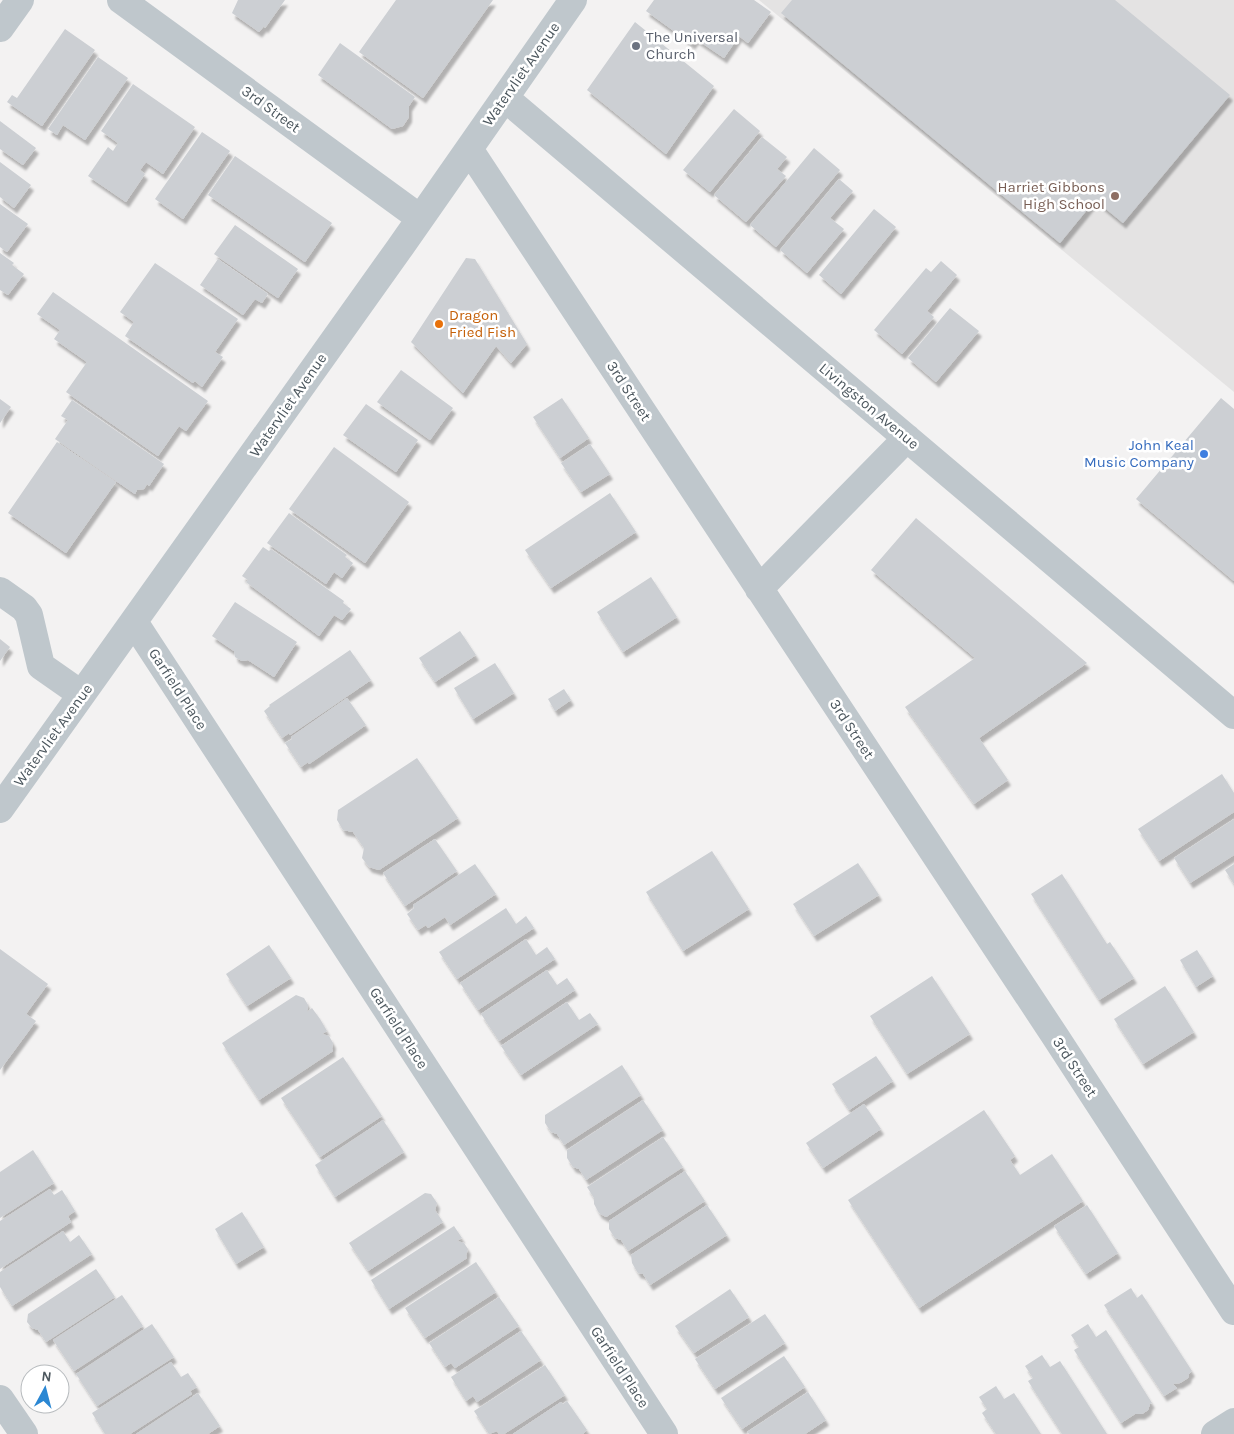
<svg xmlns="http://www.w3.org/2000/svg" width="1234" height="1434" font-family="Karla,sans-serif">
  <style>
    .education { fill: #e4e3e3 }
    .building { fill: #cccfd3; filter: url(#shadow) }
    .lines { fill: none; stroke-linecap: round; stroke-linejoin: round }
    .minor { stroke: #bfc7cc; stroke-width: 28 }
    .worship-dot { fill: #6b7280; stroke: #fff; stroke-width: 2 }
    .education-dot { fill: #8d6e63; stroke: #fff; stroke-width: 2 }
    .food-dot { fill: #e8710a; stroke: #fff; stroke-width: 2 }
    .shop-dot { fill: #3f7fe0; stroke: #fff; stroke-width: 2 }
    .labels { text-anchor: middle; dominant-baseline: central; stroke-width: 5; stroke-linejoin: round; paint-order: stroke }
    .worship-label { font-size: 15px; fill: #5b616d; stroke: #fff; text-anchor: start }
    .street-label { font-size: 15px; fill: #4b565d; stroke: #fff }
    .education-label { font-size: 15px; fill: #785e54; stroke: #fff; text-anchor: end }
    .food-label { font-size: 15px; fill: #c56008; stroke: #fff; text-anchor: start }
    .shop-label { font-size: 15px; fill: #366cbe; stroke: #fff; text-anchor: end }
  </style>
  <defs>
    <filter id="shadow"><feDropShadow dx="3" dy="5.5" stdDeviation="1" flood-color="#0004"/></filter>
  </defs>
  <rect width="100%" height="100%" fill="#f3f2f2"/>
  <path class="education" d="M 759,0 L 1234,0 L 1234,392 Z"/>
  <path class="building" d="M 238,0 L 285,0 L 265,28 L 264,26 L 259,32 L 232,13 Z
    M 396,0 L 493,0 L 423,98 L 359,52 Z
    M 654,0 L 754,0 L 771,12 L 748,43 L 739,36 L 724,58 L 696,39 L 692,44 L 646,11 Z
    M 792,0 L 1115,0 L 1230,95 L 1123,223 L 1095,200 L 1060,243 L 781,13 Z
    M 635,22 L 714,86 L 666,154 L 587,90 Z
    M 65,29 L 95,50 L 42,126 L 7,102 L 12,95 L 17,98 Z
    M 340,43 L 415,97 L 409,106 L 409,117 L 403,126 L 392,129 L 318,75 Z
    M 98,57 L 128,78 L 85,140 L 63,125 L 57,135 L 48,129 Z
    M 133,84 L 195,127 L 163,174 L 146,162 L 140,170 L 145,174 L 126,202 L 88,176 L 108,147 L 113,151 L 118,143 L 101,131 Z
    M 734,109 L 760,131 L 710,192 L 683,170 Z
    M 0,121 L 36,148 L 23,165 L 0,149 Z
    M 202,132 L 230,151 L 183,219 L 155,199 Z
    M 762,137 L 787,157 L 777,169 L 786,176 L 746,222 L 714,195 Z
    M 814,148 L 840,170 L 776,247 L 750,225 Z
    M 235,156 L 332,223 L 305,262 L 208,195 Z
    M 0,162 L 31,185 L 14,208 L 0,197 Z
    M 839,179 L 853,191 L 830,218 L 844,229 L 807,273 L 780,250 Z
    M 0,204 L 28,224 L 7,252 L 0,247 Z
    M 874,209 L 896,227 L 841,294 L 819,275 Z
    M 235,225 L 298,269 L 278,298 L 214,254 Z
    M 0,253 L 14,263 L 12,265 L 24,274 L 8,295 L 0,290 Z
    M 466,258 L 475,259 L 527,344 L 511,363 L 496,346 L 463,393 L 411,342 Z
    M 218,259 L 268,294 L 262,303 L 255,299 L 243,315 L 200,285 Z
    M 941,261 L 957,275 L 927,311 L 934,317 L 902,354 L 874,330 L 926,268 L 931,272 Z
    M 155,263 L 238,319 L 215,352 L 223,357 L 202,387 L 195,381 L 193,383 L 125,336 L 134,322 L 120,312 Z
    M 53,292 L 208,401 L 186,431 L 179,426 L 158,456 L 66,392 L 87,362 L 54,339 L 60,330 L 37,314 Z
    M 950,308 L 979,331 L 936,382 L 908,358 Z
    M 401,370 L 453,408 L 430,440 L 377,402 Z
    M 562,398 L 589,438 L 560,458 L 533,417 Z
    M 1221,398 L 1234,409 L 1234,581 L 1136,499 Z
    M 0,399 L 11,407 L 0,423 Z
    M 72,400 L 164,464 L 149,486 L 147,484 L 144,489 L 137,490 L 135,494 L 55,439 L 68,420 L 61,416 Z
    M 366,404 L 418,440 L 396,472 L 343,435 Z
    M 57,442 L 116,482 L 66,553 L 8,513 Z
    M 590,444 L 610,474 L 581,492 L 561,463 Z
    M 334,447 L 409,502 L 365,563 L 289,509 Z
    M 610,493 L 636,532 L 551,588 L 525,550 Z
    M 289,513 L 347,555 L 345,557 L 353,563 L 342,578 L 334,572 L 326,584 L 267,543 Z
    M 916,518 L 1087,663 L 979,738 L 1008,780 L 974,804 L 905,707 L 975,658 L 871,570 Z
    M 263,547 L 269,551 L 271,549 L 344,601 L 343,603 L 351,609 L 342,620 L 334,615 L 319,636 L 246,582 L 248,580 L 242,576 Z
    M 651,577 L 677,617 L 623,652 L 597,612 Z
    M 235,602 L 297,642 L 274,677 L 248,660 L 242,661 L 235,657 L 234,651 L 212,636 Z
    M 460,631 L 476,655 L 435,682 L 419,658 Z
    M 0,639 L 10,647 L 0,661 Z
    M 350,650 L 371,680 L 290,735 L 289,733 L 282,738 L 264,711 L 270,706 L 269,705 Z
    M 495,663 L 514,693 L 473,719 L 454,688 Z
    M 564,689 L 571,700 L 555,711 L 548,699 Z
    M 347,698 L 366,725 L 309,764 L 308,762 L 301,767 L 285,743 L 292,739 L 291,737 Z
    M 417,758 L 458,818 L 379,870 L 369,867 L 362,858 L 364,848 L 353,832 L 343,830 L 337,820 L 338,810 Z
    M 1222,774 L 1234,793 L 1234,812 L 1159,861 L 1138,829 Z
    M 1234,819 L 1234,855 L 1190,883 L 1174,858 Z
    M 435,839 L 457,871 L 405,906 L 383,873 Z
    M 712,851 L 749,909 L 683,951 L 646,892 Z
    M 858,863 L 879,895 L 814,936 L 793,904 Z
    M 475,864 L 496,894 L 450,925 L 445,917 L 428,928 L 426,925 L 418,930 L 407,914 L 414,908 L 413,905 Z
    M 1234,864 L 1234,884 L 1225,870 Z
    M 1062,874 L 1107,944 L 1110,942 L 1134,978 L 1099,1000 L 1031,894 Z
    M 506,908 L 516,924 L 526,916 L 534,928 L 457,979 L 439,952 Z
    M 526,939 L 536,955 L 547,947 L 555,959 L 478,1010 L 460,983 Z
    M 269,945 L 291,978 L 247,1006 L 226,974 Z
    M 0,949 L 48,984 L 26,1014 L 36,1021 L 0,1070 Z
    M 1197,950 L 1213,976 L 1196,987 L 1180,960 Z
    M 547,970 L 557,985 L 567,978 L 575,990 L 499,1041 L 481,1014 Z
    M 932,976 L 970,1034 L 907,1074 L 870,1016 Z
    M 1165,986 L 1194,1032 L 1143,1064 L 1114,1019 Z
    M 296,995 L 304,998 L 308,1005 L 307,1012 L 312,1008 L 320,1019 L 327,1031 L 322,1034 L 329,1036 L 333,1043 L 332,1049 L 333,1051 L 259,1100 L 222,1043 Z
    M 567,1002 L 579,1020 L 590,1013 L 598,1024 L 521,1075 L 501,1046 Z
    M 876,1056 L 893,1081 L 849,1110 L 832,1084 Z
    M 343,1057 L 382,1116 L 320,1157 L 281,1098 Z
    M 622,1065 L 641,1095 L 564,1145 L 557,1134 L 551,1132 L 545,1123 L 545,1115 Z
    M 643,1100 L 663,1130 L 586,1180 L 579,1169 L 573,1167 L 567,1158 L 567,1150 Z
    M 864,1104 L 881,1129 L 823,1168 L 806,1143 Z
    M 984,1110 L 1015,1156 L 1010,1160 L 1020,1175 L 1052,1154 L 1083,1201 L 919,1308 L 848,1200 Z
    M 383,1120 L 404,1152 L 335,1197 L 315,1165 Z
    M 663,1137 L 683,1167 L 606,1217 L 599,1213 L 594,1204 L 594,1198 L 587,1187 Z
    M 33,1150 L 54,1183 L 0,1218 L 0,1172 Z
    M 685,1171 L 705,1201 L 628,1251 L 621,1240 L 615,1238 L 609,1229 L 609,1221 Z
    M 50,1189 L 54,1195 L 62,1190 L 75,1211 L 68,1216 L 71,1222 L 0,1269 L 0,1221 Z
    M 425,1193 L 431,1194 L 437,1203 L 435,1210 L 443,1222 L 368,1271 L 349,1243 Z
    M 707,1205 L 727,1235 L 650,1285 L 643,1274 L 638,1273 L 632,1263 L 631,1255 Z
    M 1087,1205 L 1118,1253 L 1086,1274 L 1054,1226 Z
    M 242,1212 L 264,1247 L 236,1264 L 215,1229 Z
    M 454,1226 L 462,1238 L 457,1241 L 464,1243 L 468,1249 L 466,1256 L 467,1258 L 389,1309 L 371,1280 Z
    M 63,1231 L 70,1242 L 79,1235 L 92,1254 L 12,1306 L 0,1287 L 0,1272 Z
    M 476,1262 L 496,1292 L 425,1338 L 405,1308 Z
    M 96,1269 L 115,1297 L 46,1342 L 38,1330 L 32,1328 L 27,1322 L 28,1314 Z
    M 1131,1288 L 1137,1298 L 1142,1294 L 1192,1371 L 1189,1374 L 1188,1378 L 1180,1383 L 1173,1384 L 1177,1388 L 1164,1396 L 1104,1305 Z
    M 730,1289 L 749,1317 L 694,1353 L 675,1326 Z
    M 122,1295 L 143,1326 L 74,1371 L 53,1340 Z
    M 499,1297 L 519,1326 L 455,1368 L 451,1363 L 445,1367 L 429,1343 Z
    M 765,1314 L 785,1343 L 715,1389 L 695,1359 Z
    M 152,1324 L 174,1357 L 97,1406 L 76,1374 Z
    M 1088,1324 L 1096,1337 L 1106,1330 L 1152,1403 L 1150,1404 L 1148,1410 L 1142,1414 L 1135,1414 L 1121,1423 L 1074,1350 L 1079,1347 L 1071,1335 Z
    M 521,1331 L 541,1360 L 477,1402 L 473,1396 L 466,1401 L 451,1377 Z
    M 1042,1355 L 1050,1367 L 1060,1361 L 1107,1434 L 1062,1434 L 1028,1381 L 1033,1378 L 1025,1366 Z
    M 784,1356 L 805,1387 L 742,1429 L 721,1398 Z
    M 171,1362 L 181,1377 L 188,1373 L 197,1387 L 190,1391 L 192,1394 L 130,1434 L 105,1434 L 92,1413 Z
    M 545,1365 L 565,1395 L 504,1434 L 499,1434 L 497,1431 L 489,1434 L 474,1411 Z
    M 996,1386 L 1004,1399 L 1014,1393 L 1041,1434 L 996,1434 L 982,1413 L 987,1409 L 979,1397 Z
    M 808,1392 L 826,1420 L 805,1434 L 749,1434 L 747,1432 Z
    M 198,1393 L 220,1426 L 208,1434 L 136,1434 Z
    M 567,1401 L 587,1430 L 583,1434 L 513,1434 L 561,1402 L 563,1404 Z"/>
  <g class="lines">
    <path class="minor" d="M 121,0 L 420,218
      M 0,28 L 20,0
      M 505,98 L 1234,715
      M 469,149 L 1055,1036 L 1234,1311
      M 759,589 L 907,438
      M 0,591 L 24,608 L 29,615 L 41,666 L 81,694
      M 134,622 L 664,1434
      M 0,809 L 399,249 L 573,0
      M 0,1399 L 24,1434
      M 1215,1434 L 1234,1422"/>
  </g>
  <circle class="worship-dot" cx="636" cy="46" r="5"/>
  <circle class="education-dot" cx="1115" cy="196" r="5"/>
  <circle class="food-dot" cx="439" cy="324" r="5"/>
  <circle class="shop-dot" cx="1204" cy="454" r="5"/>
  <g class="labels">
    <g class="worship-label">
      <text x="646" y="37">The Universal<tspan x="646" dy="17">Church</tspan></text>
    </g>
    <g class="street-label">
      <text transform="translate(521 74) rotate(-55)">Watervliet Avenue</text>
      <text transform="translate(271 109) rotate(36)">3rd Street</text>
      <text transform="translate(629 391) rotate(57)">3rd Street</text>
      <text transform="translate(288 405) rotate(-55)">Watervliet Avenue</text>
      <text transform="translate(869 406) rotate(40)">Livingston Avenue</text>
      <text transform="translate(178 689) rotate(57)">Garfield Place</text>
      <text transform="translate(852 729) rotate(57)">3rd Street</text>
      <text transform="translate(53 735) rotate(-54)">Watervliet Avenue</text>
      <text transform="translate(399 1028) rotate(57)">Garfield Place</text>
      <text transform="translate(1075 1067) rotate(57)">3rd Street</text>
      <text transform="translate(620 1367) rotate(57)">Garfield Place</text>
    </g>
    <g class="education-label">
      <text x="1105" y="187">Harriet Gibbons<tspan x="1105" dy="17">High School</tspan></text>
    </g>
    <g class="food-label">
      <text x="449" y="315">Dragon<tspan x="449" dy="17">Fried Fish</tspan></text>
    </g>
    <g class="shop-label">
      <text x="1194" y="445">John Keal<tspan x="1194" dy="17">Music Company</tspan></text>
    </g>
  </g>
  <g transform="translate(45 1389) rotate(7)"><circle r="24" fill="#ffffff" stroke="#b7bbbe"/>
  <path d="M0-4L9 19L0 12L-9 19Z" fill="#2b87d3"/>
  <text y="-8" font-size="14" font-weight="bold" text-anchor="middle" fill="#4b565d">N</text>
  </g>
</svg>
